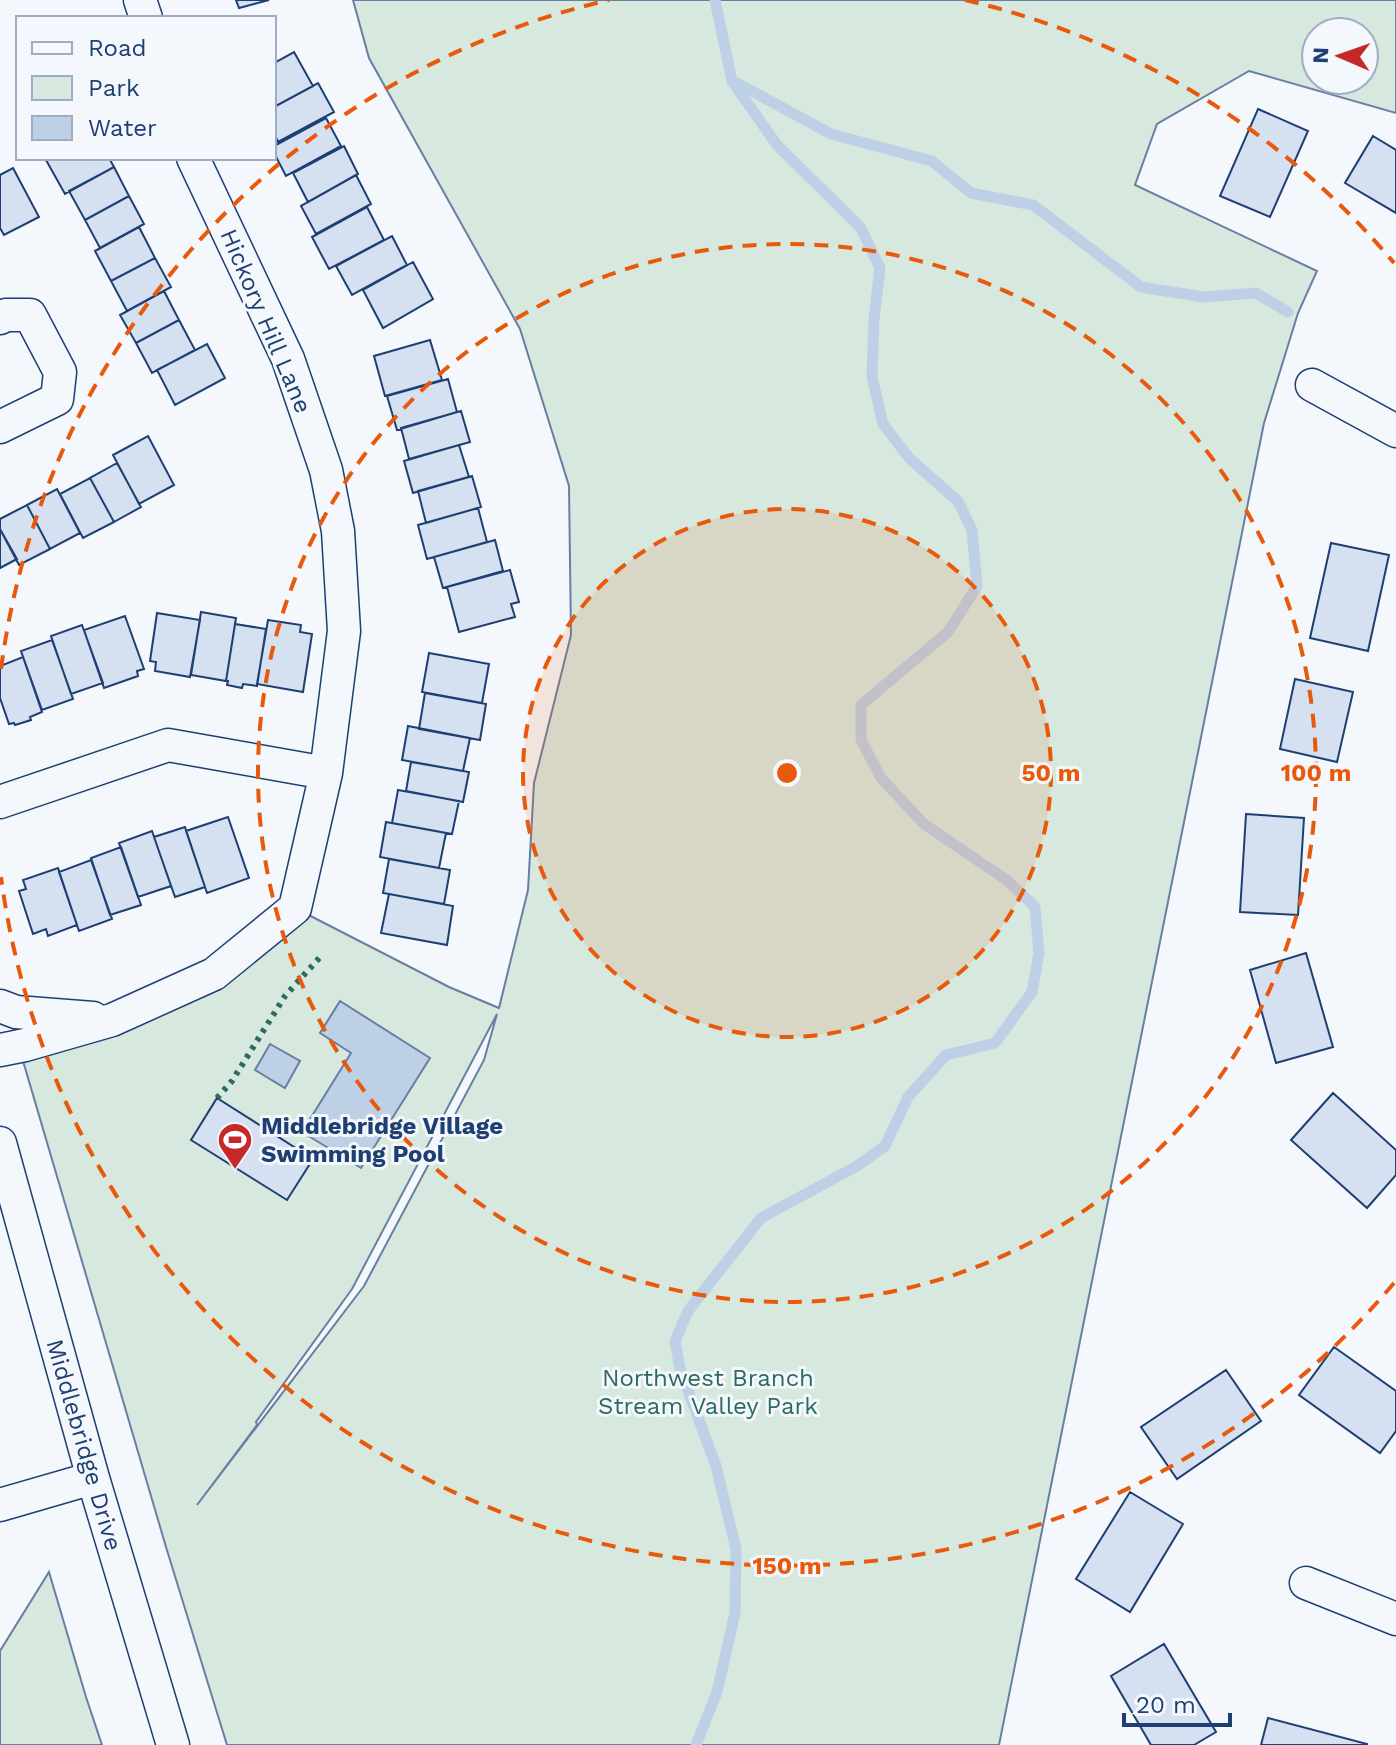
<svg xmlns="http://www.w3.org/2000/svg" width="1396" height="1745" font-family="'Work Sans',sans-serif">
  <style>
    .green { fill: #d7e8df; stroke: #687fa3; stroke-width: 2; fill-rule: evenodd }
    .water { fill: #bed0e5; stroke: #687fa3; stroke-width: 2 }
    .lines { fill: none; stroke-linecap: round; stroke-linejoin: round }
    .stream { stroke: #bed0e5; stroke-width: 11 }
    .building { fill: #d5e0f0; stroke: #1d3f73; stroke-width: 2 }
    .street-casing { stroke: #1d3f73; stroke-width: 35 }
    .street { stroke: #f4f7fb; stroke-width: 32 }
    .hedge { stroke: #2c6c60; stroke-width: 6; stroke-dasharray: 4 6; stroke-linecap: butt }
    .ring { fill: none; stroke: #e8590c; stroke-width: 4; stroke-dasharray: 14 10 }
    .labels { text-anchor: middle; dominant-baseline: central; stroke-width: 6; stroke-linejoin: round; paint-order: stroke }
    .street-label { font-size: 24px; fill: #1d3f73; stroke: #f4f7fb }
    .poi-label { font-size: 24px; font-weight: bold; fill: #1d3f73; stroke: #f4f7fb; text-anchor: start }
    .park-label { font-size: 24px; fill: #2c6c60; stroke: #f4f7fb }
    .centre { fill: #e8590c; stroke: #f4f7fb; stroke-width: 4 }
    .ring-label { font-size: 24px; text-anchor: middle; font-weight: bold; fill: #e8590c; stroke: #f4f7fb; stroke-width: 6; stroke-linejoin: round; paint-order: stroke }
  </style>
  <rect width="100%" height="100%" fill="#f4f7fb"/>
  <path class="green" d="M 353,0 L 1396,0 L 1396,113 L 1249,71 L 1157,124 L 1135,185 L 1317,271 L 1298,313 L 1264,423 L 999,1745 L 227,1745 L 166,1547 L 21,1054 L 112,1020 L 295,908 L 449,987 L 499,1008 L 528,890 L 534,783 L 571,635 L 569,486 L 520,329 L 369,58 ZM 1316,32 L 1364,32 L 1364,80 L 1316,80 ZM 497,1014 L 484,1060 L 364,1286 L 197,1505 L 257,1425 L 256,1422 L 352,1289 Z
    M 49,1572 L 86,1697 L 102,1745 L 0,1745 L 0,1651 Z"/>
  <path class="water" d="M 340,1001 L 430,1058 L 361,1168 L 302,1132 L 351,1053 L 320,1033 Z
    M 270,1044 L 300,1061 L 285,1088 L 255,1070 Z"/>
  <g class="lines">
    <path class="stream" d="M 735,82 L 831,134 L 932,161 L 971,193 L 1033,205 L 1141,287 L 1203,297 L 1256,293 L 1288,312
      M 696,1745 L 717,1692 L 735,1613 L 736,1549 L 716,1466 L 680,1369 L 675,1341 L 688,1311 L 761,1218 L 857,1166 L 885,1146 L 908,1097 L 946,1055 L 995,1043 L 1032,992 L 1039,953 L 1035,907 L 1008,881 L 924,824 L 881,778 L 861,740 L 861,705 L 948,632 L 977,586 L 972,530 L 958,501 L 910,459 L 883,424 L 872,377 L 874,319 L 880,268 L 861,228 L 777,145 L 732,81 L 715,0"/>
  </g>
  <path class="building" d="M 236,0 L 269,0 L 239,8 Z
    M 294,52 L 313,86 L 274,107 L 274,63 Z
    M 318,83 L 334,112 L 278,142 L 274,133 L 274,107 Z
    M 1258,109 L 1308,131 L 1270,217 L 1220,196 Z
    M 326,118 L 341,146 L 286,176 L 274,153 L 274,146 Z
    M 1373,136 L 1396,150 L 1396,213 L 1345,183 Z
    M 344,146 L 358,174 L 308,202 L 293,173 Z
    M 49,158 L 109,158 L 114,167 L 65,194 L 46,160 Z
    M 114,167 L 129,196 L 85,220 L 69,191 Z
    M 13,168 L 39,217 L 4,235 L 0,228 L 0,175 Z
    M 356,175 L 371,204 L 316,234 L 301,206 Z
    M 129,196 L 144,224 L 100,248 L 85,220 Z
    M 367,207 L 384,240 L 329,269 L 312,237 Z
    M 139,227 L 155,258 L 111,281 L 95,251 Z
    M 392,236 L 407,265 L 352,295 L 336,266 Z
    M 155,258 L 171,287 L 127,311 L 111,281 Z
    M 413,262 L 433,299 L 383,328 L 363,290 Z
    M 164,291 L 179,320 L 136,343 L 120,315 Z
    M 179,320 L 195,350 L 152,373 L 136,343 Z
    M 430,340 L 442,380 L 385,396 L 374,356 Z
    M 207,344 L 225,378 L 175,405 L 157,370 Z
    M 448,379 L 457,412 L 397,430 L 387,396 Z
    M 461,411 L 470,442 L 409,459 L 401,428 Z
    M 148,436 L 174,485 L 139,504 L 113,455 Z
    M 459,445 L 469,477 L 413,493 L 404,461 Z
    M 117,463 L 141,507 L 114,522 L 90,478 Z
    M 472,476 L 481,507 L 426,523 L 418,491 Z
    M 90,478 L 114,522 L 83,538 L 60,494 Z
    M 57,489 L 80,533 L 50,549 L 27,505 Z
    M 27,505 L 50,549 L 19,565 L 0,529 L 0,519 Z
    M 478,508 L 487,542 L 427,559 L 418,525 Z
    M 0,529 L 17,559 L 0,568 Z
    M 495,540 L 503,571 L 443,588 L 434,557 Z
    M 1331,543 L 1389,555 L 1368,651 L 1310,638 Z
    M 510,570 L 519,602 L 511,604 L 515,617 L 459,632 L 447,587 Z
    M 201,612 L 236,618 L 226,681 L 191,675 Z
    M 157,613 L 200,620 L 190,677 L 155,671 L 156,662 L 150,661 Z
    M 125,616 L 144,669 L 137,671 L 138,676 L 104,688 L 84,630 Z
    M 268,620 L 301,625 L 300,632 L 312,634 L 303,692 L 257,684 Z
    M 235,624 L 266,629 L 257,686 L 243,684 L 242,688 L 227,685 L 228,681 L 226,681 Z
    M 82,625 L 103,683 L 71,694 L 51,636 Z
    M 52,640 L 73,699 L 42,710 L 21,651 Z
    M 429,653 L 489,664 L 482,703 L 422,692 Z
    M 23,657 L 42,712 L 30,717 L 31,720 L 15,725 L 14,723 L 9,724 L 0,698 L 0,666 Z
    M 1295,679 L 1353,692 L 1337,762 L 1280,749 Z
    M 425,693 L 486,704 L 480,740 L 419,729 Z
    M 408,726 L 470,738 L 463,771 L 402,760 Z
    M 411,762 L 469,772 L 463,802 L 406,791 Z
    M 398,790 L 459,801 L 452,834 L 392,823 Z
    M 1246,814 L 1304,818 L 1298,915 L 1240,912 Z
    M 228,817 L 249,878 L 207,893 L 186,831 Z
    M 386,822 L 446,833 L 439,868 L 380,857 Z
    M 185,827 L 205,887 L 175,897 L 154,837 Z
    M 152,831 L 171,886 L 138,897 L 119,843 Z
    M 121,847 L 141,905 L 110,915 L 91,858 Z
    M 389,859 L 450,870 L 444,904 L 383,893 Z
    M 91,860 L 112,919 L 79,931 L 59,872 Z
    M 58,868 L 77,925 L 48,936 L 46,929 L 33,934 L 19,891 L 26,889 L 23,880 Z
    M 389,894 L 453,906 L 447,945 L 381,933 Z
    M 1306,953 L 1333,1047 L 1276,1063 L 1250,970 Z
    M 1333,1093 L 1396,1150 L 1396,1175 L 1367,1208 L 1291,1140 Z
    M 217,1098 L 313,1159 L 287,1200 L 191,1140 Z
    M 1334,1347 L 1396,1391 L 1396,1431 L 1380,1453 L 1299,1395 Z
    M 1226,1370 L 1261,1421 L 1177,1479 L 1141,1427 Z
    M 1130,1492 L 1183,1524 L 1130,1612 L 1076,1579 Z
    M 1164,1644 L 1216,1732 L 1194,1745 L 1151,1745 L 1111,1676 Z
    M 1268,1718 L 1367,1744 L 1367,1745 L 1261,1745 Z"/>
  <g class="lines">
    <defs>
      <path id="street" d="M 140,0 L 146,18
        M 0,318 L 6,315 L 30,315 L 60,372 L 57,399 L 0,427
        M 1312,385 L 1396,431
        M 0,802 L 168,745 L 326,773
        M 0,1006 L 16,1012 L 93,1018
        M 0,1050 L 25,1045 L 112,1020 L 214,974 L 295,908 L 326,773 L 344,631 L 338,531 L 326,470 L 288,359 L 193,158
        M 0,1143 L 93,1478 L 173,1745
        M 0,1505 L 93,1478
        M 1306,1583 L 1396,1619"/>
    </defs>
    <use href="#street" class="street-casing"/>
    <use href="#street" class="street"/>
    <path class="hedge" d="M 217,1098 L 232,1081 L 285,996 L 321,956"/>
  </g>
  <circle cx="787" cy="773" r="264" fill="#e8590c" fill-opacity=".12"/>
  <g class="ring">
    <circle cx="787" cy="773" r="264"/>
    <circle cx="787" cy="773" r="529"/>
    <path d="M1394 1283A793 793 0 0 1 1 877M1 669A793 793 0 0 1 609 0M965 0A793 793 0 0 1 1394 263"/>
  </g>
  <defs>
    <symbol id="stadium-pin" viewBox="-11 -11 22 30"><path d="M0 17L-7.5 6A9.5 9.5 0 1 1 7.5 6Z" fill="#c62828" stroke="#f4f7fb"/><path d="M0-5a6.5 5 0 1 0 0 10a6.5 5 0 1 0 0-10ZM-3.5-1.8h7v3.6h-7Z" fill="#fff"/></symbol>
  </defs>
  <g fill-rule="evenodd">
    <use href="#stadium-pin" x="215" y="1120" width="40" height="54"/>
  </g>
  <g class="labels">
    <g class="street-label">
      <text transform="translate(266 321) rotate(67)">Hickory Hill Lane</text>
      <text transform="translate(84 1445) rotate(74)">Middlebridge Drive</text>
    </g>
    <g class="poi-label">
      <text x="261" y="1126">Middlebridge Village<tspan x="261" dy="28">Swimming Pool</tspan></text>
    </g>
    <g class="park-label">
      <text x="708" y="1378">Northwest Branch<tspan x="708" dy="28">Stream Valley Park</tspan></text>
    </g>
  </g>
  <circle cx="787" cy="773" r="12" class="centre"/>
  <g class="ring-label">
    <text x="1051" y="781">50 m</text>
    <text x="1316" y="781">100 m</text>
    <text x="787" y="1574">150 m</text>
  </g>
  <rect x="16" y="16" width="260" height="144" fill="#f4f7fb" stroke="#9eadc5" stroke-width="2"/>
  <rect x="32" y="42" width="40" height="12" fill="#f4f7fb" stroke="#9eadc5" stroke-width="2"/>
  <text x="88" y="56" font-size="24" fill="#1d3f73">Road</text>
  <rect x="32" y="76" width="40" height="24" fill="#d7e8df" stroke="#9eadc5" stroke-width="2"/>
  <text x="88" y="96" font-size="24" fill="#1d3f73">Park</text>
  <rect x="32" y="116" width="40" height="24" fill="#bed0e5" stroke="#9eadc5" stroke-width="2"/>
  <text x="88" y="136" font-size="24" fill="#1d3f73">Water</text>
  <g transform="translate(1340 56) rotate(272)"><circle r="38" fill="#f4f7fb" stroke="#9eadc5" stroke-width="2"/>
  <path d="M0-6L14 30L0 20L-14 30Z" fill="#c62828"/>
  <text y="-12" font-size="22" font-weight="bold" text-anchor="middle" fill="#1d3f73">N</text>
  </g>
  <path d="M1124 1713v12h106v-12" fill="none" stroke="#1d3f73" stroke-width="4"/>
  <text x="1136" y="1713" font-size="24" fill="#1d3f73" stroke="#f4f7fb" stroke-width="6" paint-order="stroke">20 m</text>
</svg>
